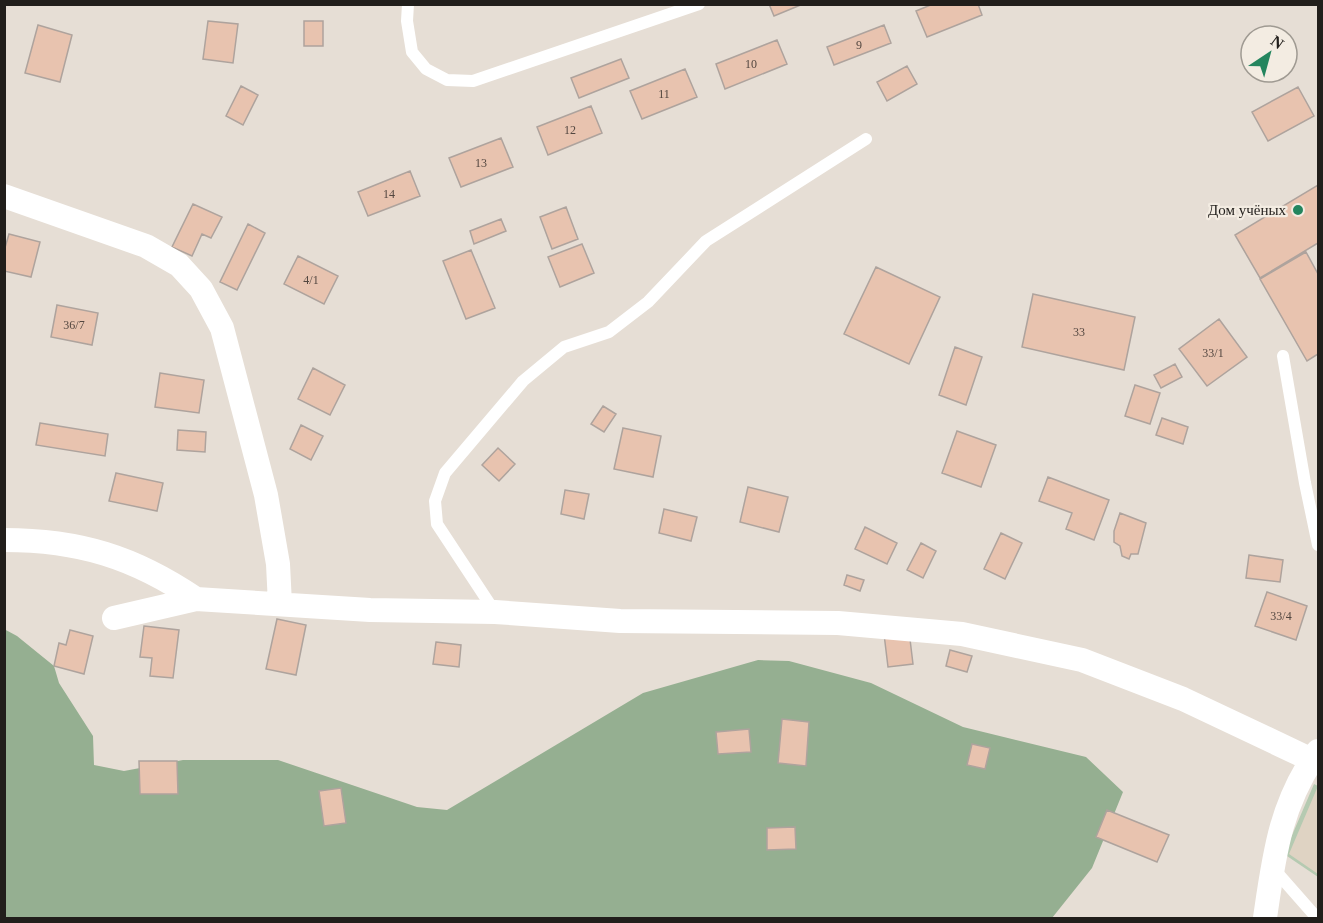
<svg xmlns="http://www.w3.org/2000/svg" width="1323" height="923" font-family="Georgia,serif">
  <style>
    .built { fill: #dfd3c3 }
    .green { fill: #b5cab1 }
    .forest { fill: #95af91 }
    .building { fill: #e8c3af; stroke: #aea39d; stroke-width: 1.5 }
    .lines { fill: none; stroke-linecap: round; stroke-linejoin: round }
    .service { stroke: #fff; stroke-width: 12 }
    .minor { stroke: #fff; stroke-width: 24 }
    .poi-dot { fill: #24855e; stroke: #f3ece2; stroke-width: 2 }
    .labels { text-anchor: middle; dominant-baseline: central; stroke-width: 4.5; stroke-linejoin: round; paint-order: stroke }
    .number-label { font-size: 12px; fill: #534740 }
    .poi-label { font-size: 15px; fill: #211e1b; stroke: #f3ece2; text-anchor: end }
  </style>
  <rect width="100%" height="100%" fill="#e6ded5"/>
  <path class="built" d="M 1318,783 L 1318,875 L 1287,854 Z"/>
  <path class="green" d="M 1314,784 L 1318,786 L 1289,854 L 1318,874 L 1318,877 L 1284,854 Z"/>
  <path class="forest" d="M 4,629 L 17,636 L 54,666 L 59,683 L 93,736 L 94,765 L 124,771 L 183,760 L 278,760 L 417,807 L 447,810 L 643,693 L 758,660 L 789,661 L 871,683 L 963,727 L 1086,757 L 1123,792 L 1092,868 L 1052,918 L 5,918 Z"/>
  <path class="building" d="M 769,4 L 803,4 L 774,16 Z
    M 933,4 L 978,4 L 982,15 L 927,37 L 916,11 Z
    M 208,21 L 238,24 L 233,63 L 203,59 Z
    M 304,21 L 323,21 L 323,46 L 304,46 Z
    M 38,25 L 72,35 L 60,82 L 25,73 Z
    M 884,25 L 891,43 L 834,65 L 827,47 Z
    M 777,40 L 787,64 L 725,89 L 716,64 Z
    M 621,59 L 629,78 L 579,98 L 571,78 Z
    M 907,66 L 917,84 L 887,101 L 877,82 Z
    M 685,69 L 697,97 L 642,119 L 630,91 Z
    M 241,86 L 258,95 L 243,125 L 226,116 Z
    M 1298,87 L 1314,116 L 1268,141 L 1252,112 Z
    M 591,106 L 602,133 L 548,155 L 537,127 Z
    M 501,138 L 513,167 L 461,187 L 449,158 Z
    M 410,171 L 420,196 L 368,216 L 358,192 Z
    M 1318,185 L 1318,243 L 1260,278 L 1235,235 Z
    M 193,204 L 222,217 L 211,238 L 202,234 L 192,256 L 172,247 Z
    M 566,207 L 578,239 L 552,249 L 540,217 Z
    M 501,219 L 506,231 L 474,244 L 470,231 Z
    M 248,224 L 265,233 L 237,290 L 220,282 Z
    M 9,234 L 40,242 L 31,277 L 4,271 L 4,251 Z
    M 582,244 L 594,273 L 560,287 L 548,257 Z
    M 471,250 L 495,308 L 466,319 L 443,261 Z
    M 1306,252 L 1318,274 L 1318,354 L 1307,361 L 1260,279 Z
    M 298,256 L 338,276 L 324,304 L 284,284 Z
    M 876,267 L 940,297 L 909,364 L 844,334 Z
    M 1033,294 L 1135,317 L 1124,370 L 1022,347 Z
    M 57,305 L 98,313 L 92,345 L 51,337 Z
    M 1219,319 L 1247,357 L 1207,386 L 1179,349 Z
    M 955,347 L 982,357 L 966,405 L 939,395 Z
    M 1175,364 L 1182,377 L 1161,388 L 1154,375 Z
    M 313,368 L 345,385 L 330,415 L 298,399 Z
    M 160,373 L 204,380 L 199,413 L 155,407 Z
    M 1135,385 L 1160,393 L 1150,424 L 1125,416 Z
    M 603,406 L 616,414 L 604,432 L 591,424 Z
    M 1162,418 L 1188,427 L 1183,444 L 1156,435 Z
    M 40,423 L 108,434 L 105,456 L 36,445 Z
    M 301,425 L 323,436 L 311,460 L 290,449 Z
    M 623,428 L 661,436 L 653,477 L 614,469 Z
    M 178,430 L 206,432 L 205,452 L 177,450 Z
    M 957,431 L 996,445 L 981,487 L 942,473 Z
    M 498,448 L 515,464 L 499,481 L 482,465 Z
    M 116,473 L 163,483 L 157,511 L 109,501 Z
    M 1048,477 L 1109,500 L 1094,540 L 1066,529 L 1072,513 L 1039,501 Z
    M 748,487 L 788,497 L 779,532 L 740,522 Z
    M 565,490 L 589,494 L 584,519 L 561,514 Z
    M 664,509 L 697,517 L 691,541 L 659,533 Z
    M 1120,513 L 1146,523 L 1138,554 L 1131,554 L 1129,559 L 1122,556 L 1120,546 L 1114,542 L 1114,531 Z
    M 865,527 L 897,543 L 887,564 L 855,549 Z
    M 1001,533 L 1022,543 L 1005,579 L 984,569 Z
    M 921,543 L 936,551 L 923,578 L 907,570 Z
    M 1249,555 L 1283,560 L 1280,582 L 1246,578 Z
    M 847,575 L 864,580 L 860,591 L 844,585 Z
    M 1267,592 L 1307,606 L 1296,640 L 1255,626 Z
    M 277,619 L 306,625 L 296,675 L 266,669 Z
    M 144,626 L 179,630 L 173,678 L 150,676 L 152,658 L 140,657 Z
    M 70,630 L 93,636 L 84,674 L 54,666 L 59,643 L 66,645 Z
    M 909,631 L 913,664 L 888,667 L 884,634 Z
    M 436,642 L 461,645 L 459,667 L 433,664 Z
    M 950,650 L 972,656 L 967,672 L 946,666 Z
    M 782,719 L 809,722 L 806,766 L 778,763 Z
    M 749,729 L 751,752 L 718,754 L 716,732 Z
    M 972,744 L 990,748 L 985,769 L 967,765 Z
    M 139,761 L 177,761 L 178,794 L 140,794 Z
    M 341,788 L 346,823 L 324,826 L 319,791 Z
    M 1107,810 L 1169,835 L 1157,862 L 1096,837 Z
    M 795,827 L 796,849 L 767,850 L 767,828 Z"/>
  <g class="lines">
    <path class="service" d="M 408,4 L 407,21 L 412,52 L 426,69 L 447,80 L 473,81 L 699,4
      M 1283,356 L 1305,483 L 1318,545
      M 495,612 L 437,524 L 435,501 L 445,473 L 523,381 L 564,347 L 609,332 L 648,302 L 706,241 L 866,139
      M 1273,868 L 1317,918"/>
    <path class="minor" d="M 4,196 L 146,246 L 179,265 L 201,289 L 222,328 L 266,495 L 278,564 L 280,604
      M 4,540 C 79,540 134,557 196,599
      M 114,618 L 196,599 L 370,610 L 495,612 L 620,621 L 838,623 L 962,634 L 1082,660 L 1183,699 L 1312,760
      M 1265,918 C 1274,856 1280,804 1318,751"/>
  </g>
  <circle class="poi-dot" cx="1298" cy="210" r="6"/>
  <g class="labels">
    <g class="number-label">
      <text x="859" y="45">9</text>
      <text x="751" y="64">10</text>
      <text x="664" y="94">11</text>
      <text x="570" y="130">12</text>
      <text x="481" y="163">13</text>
      <text x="389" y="194">14</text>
      <text x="311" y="280">4/1</text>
      <text x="74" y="325">36/7</text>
      <text x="1079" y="332">33</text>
      <text x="1213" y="353">33/1</text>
      <text x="1281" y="616">33/4</text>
    </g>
    <g class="poi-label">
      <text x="1286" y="210">Дом учёных</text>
    </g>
  </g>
  <rect width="1323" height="923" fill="none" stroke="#211e1b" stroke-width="12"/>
  <g transform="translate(1269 54) rotate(36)"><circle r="28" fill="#f3ece2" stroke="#9f9a92" stroke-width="1.5"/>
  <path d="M0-4.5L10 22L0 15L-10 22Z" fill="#24855e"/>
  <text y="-9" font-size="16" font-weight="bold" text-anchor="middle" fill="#211e1b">N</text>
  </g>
</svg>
